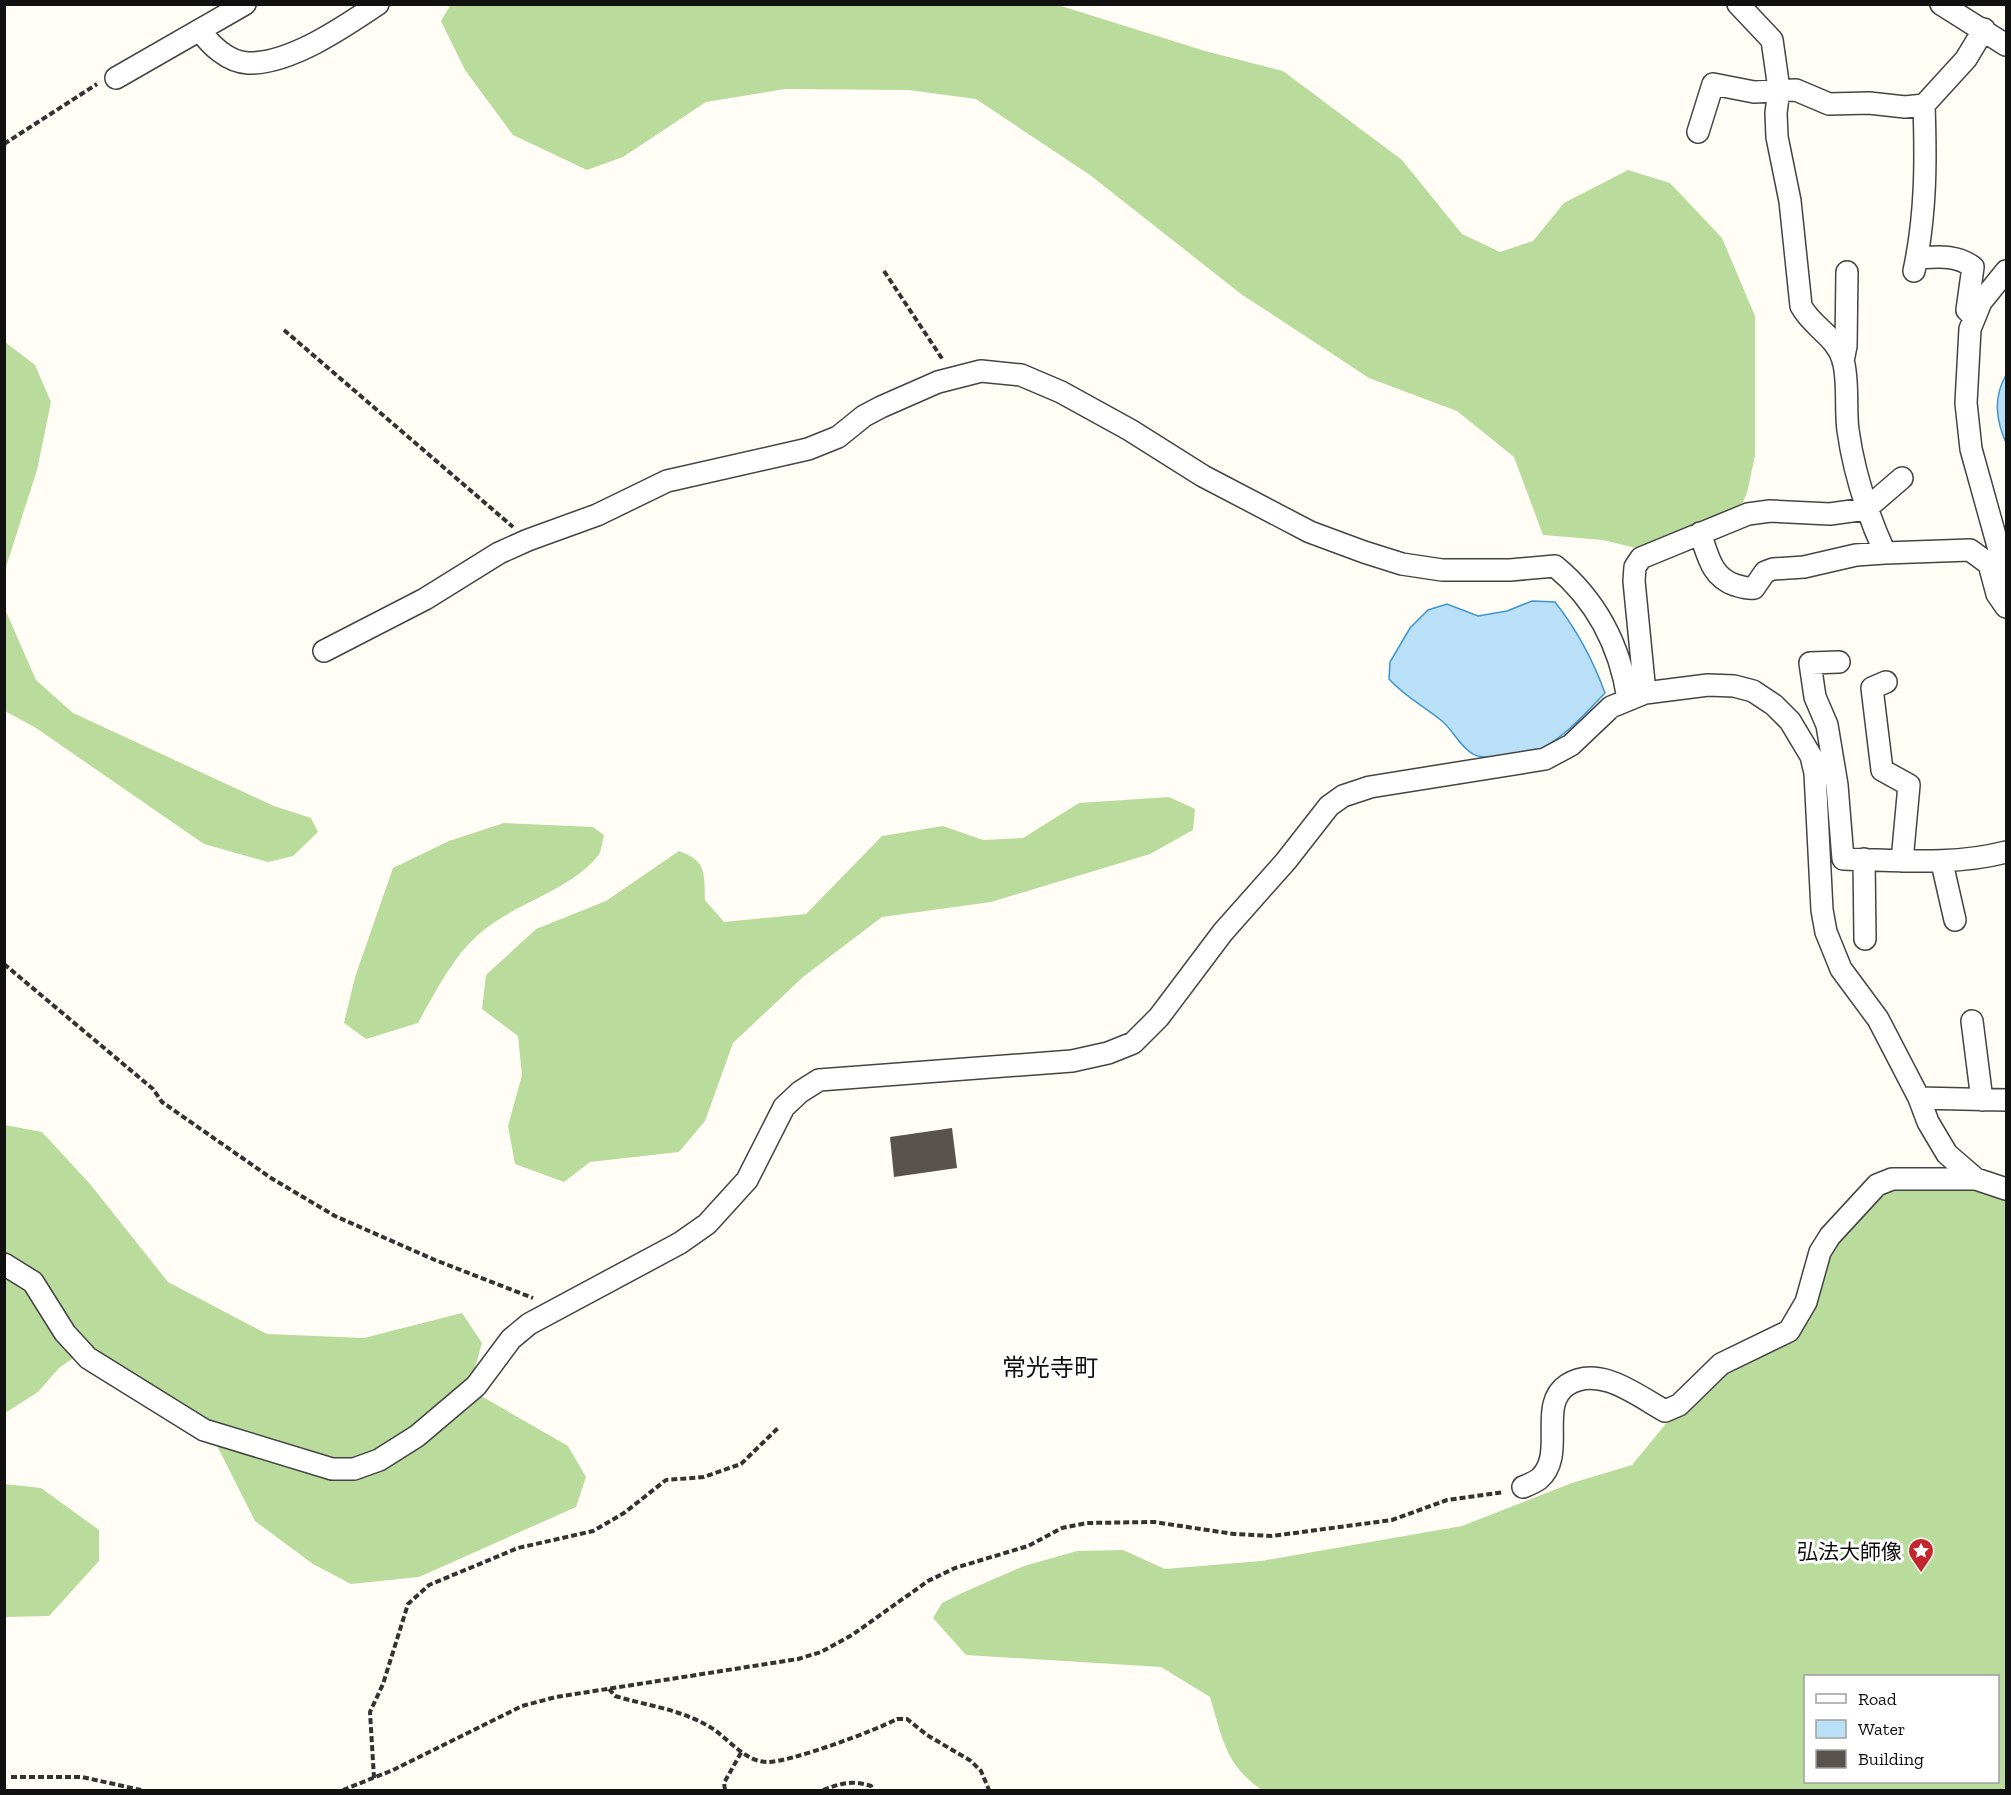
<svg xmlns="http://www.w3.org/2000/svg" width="2011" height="1795" font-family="'Zilla Slab','Noto Sans JP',serif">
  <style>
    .forest { fill: #b9dc9c; fill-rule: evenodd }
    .water { fill: #b9e0f7; stroke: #3f96cf; stroke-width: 1.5 }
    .building { fill: #5a524d }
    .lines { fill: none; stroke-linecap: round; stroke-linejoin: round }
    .street-casing { stroke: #444; stroke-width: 24 }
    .path { stroke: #333; stroke-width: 4; stroke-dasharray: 6 3; stroke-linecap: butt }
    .street { stroke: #fff; stroke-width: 21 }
    .labels { text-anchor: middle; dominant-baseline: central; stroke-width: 6; stroke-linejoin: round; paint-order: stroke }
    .poi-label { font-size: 21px; fill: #111; stroke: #fff; text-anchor: end }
    .quarter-label { font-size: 24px; fill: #111; stroke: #fff }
  </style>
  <rect width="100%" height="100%" fill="#fffdf5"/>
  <path class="forest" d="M 451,4 L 1058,5 L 1205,51 L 1283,71 L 1402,160 L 1462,234 L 1500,252 L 1533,241 L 1564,203 L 1628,170 L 1670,183 L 1722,238 L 1755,316 L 1755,456 L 1747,493 L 1739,511 L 1644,550 L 1603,540 L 1543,535 L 1514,457 L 1457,411 L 1369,378 L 1241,294 L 1090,175 L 976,99 L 908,90 L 785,89 L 706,102 L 623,157 L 587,170 L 513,135 L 465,70 L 441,21 Z
    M 5,342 L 35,365 L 51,402 L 37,470 L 5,570 Z
    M 4,607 L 36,680 L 73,713 L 274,806 L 311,818 L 318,832 L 293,856 L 268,862 L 204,844 L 36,728 L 5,711 Z
    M 1169,797 L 1195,809 L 1193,830 L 1150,854 L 991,902 L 882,917 L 803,977 L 733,1043 L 705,1121 L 679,1152 L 590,1162 L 564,1182 L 515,1164 L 508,1126 L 522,1075 L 518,1036 L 482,1009 L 486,975 L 536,929 L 606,901 L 679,851 C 707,861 704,873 705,900 L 724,922 L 806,914 L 882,836 L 943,826 L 983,840 L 1023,838 L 1079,803 Z
    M 504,823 L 593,827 L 604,835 C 602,842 602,852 597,857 C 566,893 513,903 478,935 C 452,958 435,993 418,1023 L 366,1039 L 344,1023 L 355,977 L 393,868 L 449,841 Z
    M 5,1125 L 42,1132 L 90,1184 L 168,1282 L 267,1334 L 364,1338 L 462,1313 L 482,1343 L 469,1389 L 568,1446 L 586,1477 L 576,1507 L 419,1577 L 351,1584 L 313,1564 L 255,1521 L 202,1416 L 89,1347 L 59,1368 L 38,1392 L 5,1413 Z
    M 1911,1171 L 1994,1192 L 2006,1202 L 2006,1790 L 1262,1790 C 1225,1765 1222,1737 1210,1697 L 1161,1667 L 966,1655 L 933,1618 L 942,1603 L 962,1593 L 1024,1566 L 1077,1551 L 1123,1550 L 1165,1569 L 1261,1561 L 1462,1526 L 1572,1483 L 1632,1465 L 1669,1420 L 1789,1321 L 1822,1254 L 1868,1197 ZM 1806,1676 L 1998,1676 L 1998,1782 L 1806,1782 Z
    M 5,1484 L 41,1488 L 99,1530 L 99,1561 L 49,1616 L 5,1617 Z"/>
  <path class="water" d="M 2006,375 L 2006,443 C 1996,420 1993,398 2006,375 Z
    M 1532,601 L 1555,602 C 1577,630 1593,660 1605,693 C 1574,725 1544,762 1496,757 C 1489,757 1479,758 1473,754 C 1459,746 1454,731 1442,721 C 1424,706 1405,697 1389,679 L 1390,662 L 1410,628 L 1428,610 L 1447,604 L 1478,616 L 1507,611 Z"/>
  <path class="building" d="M 952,1128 L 957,1168 L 894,1177 L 890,1137 Z"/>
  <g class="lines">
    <defs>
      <path id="street" d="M 1738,4 L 1772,40 L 1779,89 L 1776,113 L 1777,137 L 1790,201 L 1801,306 C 1812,327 1836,336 1843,360 C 1849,382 1845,408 1848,430 C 1854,474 1867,513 1885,553 L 1970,550 L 1989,564 L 1997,594 L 2006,607
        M 1941,4 L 2006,45
        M 200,30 C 210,45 228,62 248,63 C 290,64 344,27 378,4
        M 116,78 L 245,4
        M 1698,132 L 1713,84 L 1754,92 L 1796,90 L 1829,104 L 1869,103 L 1905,107 L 1924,105 L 1966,59 L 1984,29
        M 1917,258 C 1937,257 1956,254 1973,267 L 1967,310 L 1974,317
        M 1914,271 C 1926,215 1926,161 1924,105
        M 2006,271 L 1981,302 L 1970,329 L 1966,403 L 1971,449 L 2006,575
        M 1843,361 L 1846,346 L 1847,272
        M 1700,533 C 1708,555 1711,577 1735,585 C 1742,587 1747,589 1754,588 L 1765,572 L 1773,569 L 1804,567 L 1856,555 L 1885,553
        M 324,651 L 425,599 L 499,553 L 528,540 L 597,515 L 667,481 L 808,449 L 838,437 L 864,416 L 881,407 L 938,382 L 981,371 L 1021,375 L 1061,392 L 1130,430 L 1203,476 L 1310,532 L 1364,552 L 1402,564 L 1442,570 L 1510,570 L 1555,566 C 1596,600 1620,646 1628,699
        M 1839,662 L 1810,663 L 1815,697 L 1827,725 L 1837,785 L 1843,859 C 1898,860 1952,866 2006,852
        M 1886,682 L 1872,688 L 1882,770 L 1909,785 L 1902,861
        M 1645,693 L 1634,581 L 1635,567 L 1641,558 L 1748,514 L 1770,511 L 1830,514 L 1866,509 L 1902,478
        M 1864,859 L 1865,939
        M 1942,863 L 1955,920
        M 1972,1021 L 1982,1100
        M 1919,1098 L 2006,1100
        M 4,1264 L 33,1282 L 65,1333 L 88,1358 L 204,1430 L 332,1469 L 354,1469 L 379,1460 L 417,1436 L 476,1386 L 511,1339 L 529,1324 L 680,1243 L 707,1224 L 747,1180 L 784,1107 L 800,1092 L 819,1080 L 1072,1061 L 1108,1053 L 1133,1043 L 1159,1017 L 1223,932 L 1286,861 L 1329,806 L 1343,796 L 1370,787 L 1545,759 L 1571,745 L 1611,707 L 1645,693 L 1708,685 L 1734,686 L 1753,691 L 1774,705 L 1790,721 L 1811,756 L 1815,773 L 1822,910 L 1826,932 L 1841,969 L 1878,1019 L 1919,1098 L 1928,1122 L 1947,1154 L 1976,1179 L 2006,1189
        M 1523,1487 C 1528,1485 1535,1482 1539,1479 C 1567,1455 1537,1405 1567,1385 C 1599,1364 1638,1396 1665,1411 L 1679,1405 L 1721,1364 L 1789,1331 L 1806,1302 L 1820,1252 L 1830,1236 L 1877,1185 L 1892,1179 L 1976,1179"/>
    </defs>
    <use href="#street" class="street-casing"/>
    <path class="path" d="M 4,144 L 97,84
      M 884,271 L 943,360
      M 284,330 L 513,527
      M 4,964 L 153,1089 L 162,1102 L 271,1178 L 335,1216 L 435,1260 L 533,1298
      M 609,1689 L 615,1696 C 648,1706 680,1709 710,1727 C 727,1737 745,1762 767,1762 C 788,1763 877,1730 897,1719 L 907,1719 L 927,1735 L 971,1761 L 981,1771 L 989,1790
      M 11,1777 L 82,1777 L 141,1790
      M 374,1778 L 370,1712 L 383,1684 L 408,1604 L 429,1585 L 518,1548 L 593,1531 L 624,1513 L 666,1480 L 704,1477 L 741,1464 L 778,1428
      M 343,1790 L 393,1770 L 522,1706 L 556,1697 L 798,1659 L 821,1652 L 852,1635 L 928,1581 L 955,1568 L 1028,1546 L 1062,1528 L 1087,1523 L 1154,1522 L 1234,1534 L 1272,1536 L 1392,1520 L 1447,1500 L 1504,1492
      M 725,1790 L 724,1783 L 742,1751
      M 823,1790 C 841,1783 853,1780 871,1786 L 873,1790"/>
    <use href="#street" class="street"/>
  </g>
  <defs>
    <symbol id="sight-pin" viewBox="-11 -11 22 30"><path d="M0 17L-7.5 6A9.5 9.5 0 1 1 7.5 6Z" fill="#c4262e" stroke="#fff"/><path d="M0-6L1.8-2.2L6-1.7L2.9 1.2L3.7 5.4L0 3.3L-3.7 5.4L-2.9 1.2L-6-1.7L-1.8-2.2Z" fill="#fff"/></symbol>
  </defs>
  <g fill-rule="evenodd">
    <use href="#sight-pin" x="1906" y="1536" width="30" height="40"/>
  </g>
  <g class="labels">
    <g class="poi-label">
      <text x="1902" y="1551">弘法大師像</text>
    </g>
    <g class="quarter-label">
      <text x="1050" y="1367">常光寺町</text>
    </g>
  </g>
  <rect width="2011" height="1795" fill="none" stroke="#111111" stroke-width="12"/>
  <rect x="1804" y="1675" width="195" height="108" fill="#ffffff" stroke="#a0a0a0" stroke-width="1.5"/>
  <rect x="1816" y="1694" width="30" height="9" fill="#ffffff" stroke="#a0a0a0" stroke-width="1.5"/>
  <text x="1858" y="1705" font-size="18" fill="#111111">Road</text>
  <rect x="1816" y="1720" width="30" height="18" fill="#b9e0f7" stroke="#a0a0a0" stroke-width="1.5"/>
  <text x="1858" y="1735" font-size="18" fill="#111111">Water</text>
  <rect x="1816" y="1750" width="30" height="18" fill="#5a524d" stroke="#a0a0a0" stroke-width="1.5"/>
  <text x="1858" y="1765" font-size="18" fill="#111111">Building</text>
</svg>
